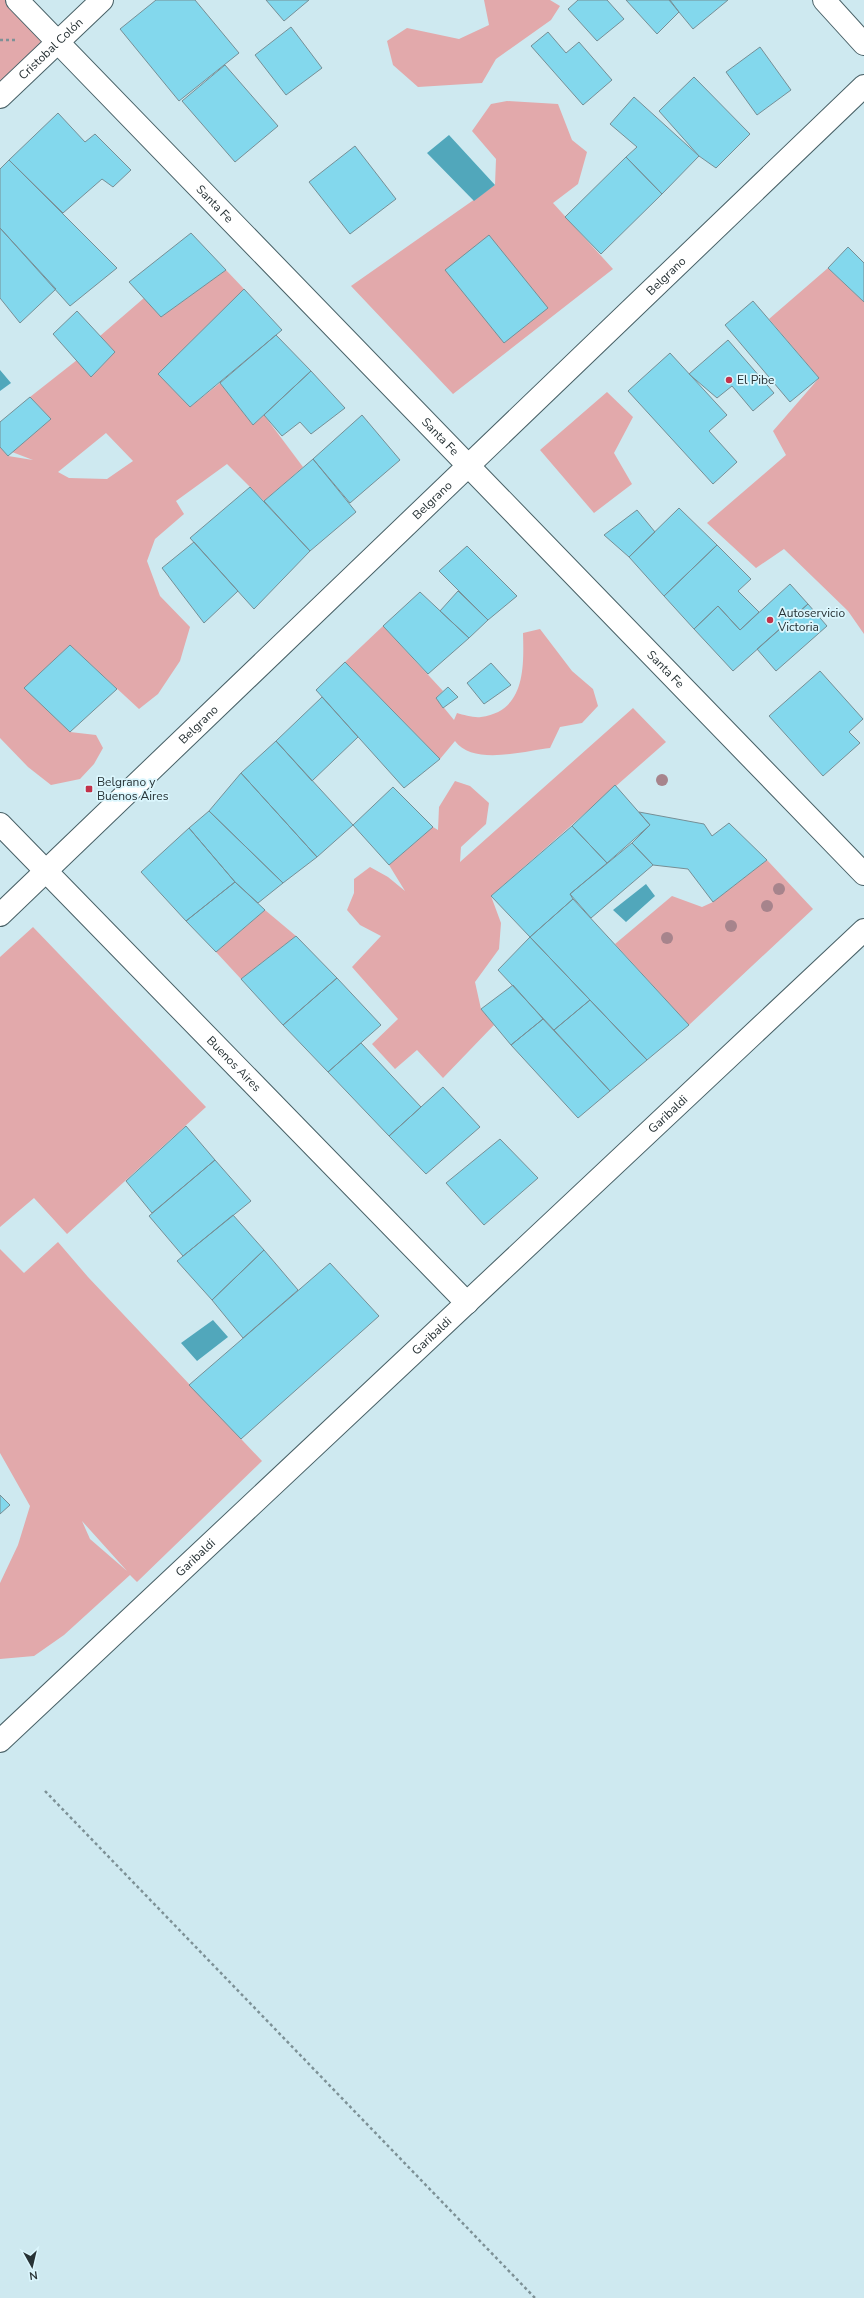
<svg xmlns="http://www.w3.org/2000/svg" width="864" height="2298" font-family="'Nunito Sans',sans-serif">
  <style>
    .green { fill: #e2a9ab; fill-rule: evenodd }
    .water { fill: #51a7bb }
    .building { fill: #83d8ed; stroke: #768f96 }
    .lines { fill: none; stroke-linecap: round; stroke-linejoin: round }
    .minor-casing { stroke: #486066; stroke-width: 24 }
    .path { stroke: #7d9196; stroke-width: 2.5; stroke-dasharray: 3 3; stroke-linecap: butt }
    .minor { stroke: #fff; stroke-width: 22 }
    .tree { fill: #a7848c }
    .poi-dot { fill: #c3324a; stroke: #dbf6fd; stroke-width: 1.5 }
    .labels { text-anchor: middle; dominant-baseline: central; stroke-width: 3.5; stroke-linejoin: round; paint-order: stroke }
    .street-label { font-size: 12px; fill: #273235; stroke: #dbf6fd }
    .poi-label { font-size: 12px; fill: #273235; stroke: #dbf6fd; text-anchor: start }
  </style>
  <rect width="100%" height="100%" fill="#cee9f0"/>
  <path class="green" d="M 0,0 L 17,0 L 57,42 L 0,97 Z
    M 484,0 L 550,0 L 560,6 L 551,20 L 496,59 L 482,83 L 418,87 L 393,65 L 387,41 L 407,28 L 459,39 L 489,25 Z
    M 507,101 L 558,104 L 572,140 L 587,152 L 578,184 L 553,203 L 613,269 L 453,394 L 351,286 L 495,185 L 496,159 L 472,131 L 491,104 Z
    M 828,268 L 864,302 L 864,634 L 848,611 L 784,549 L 756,568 L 707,523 L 786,455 L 773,431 L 819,378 L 769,319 Z
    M 226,270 L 244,289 L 158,374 L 190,407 L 220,383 L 253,425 L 264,415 L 303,467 L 264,501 L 227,464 L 176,501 L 184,514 L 155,539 L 147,561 L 160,596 L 190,627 L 180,661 L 158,694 L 139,709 L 70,645 L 25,688 L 70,732 L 96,735 L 103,748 L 94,764 L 80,779 L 51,785 L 28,767 L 0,738 L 0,447 L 8,456 L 33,460 L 12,452 L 51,419 L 30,397 L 77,360 L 91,377 L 115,352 L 100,336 L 144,298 L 161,317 ZM 106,433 L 133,461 L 107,479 L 69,478 L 58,472 Z
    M 607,392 L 633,417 L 614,453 L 632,484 L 594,513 L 540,450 Z
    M 383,626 L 443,691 L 436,698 L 454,720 L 457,713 C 464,715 474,718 481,717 C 525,711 524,668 523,633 L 540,629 L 572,671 L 593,689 L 598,706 L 582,723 L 560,727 L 550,748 C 524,751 473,766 455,741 L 440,759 L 345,662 Z
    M 633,708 L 666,742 L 491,896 L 501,923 L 499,949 L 475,982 L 481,1009 L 494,1025 L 443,1078 L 417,1050 L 395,1069 L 372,1044 L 398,1019 L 352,967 L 381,936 L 360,925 L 347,910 L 354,893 L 354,879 L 370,867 L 388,877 L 405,891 L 389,865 L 433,827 L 438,830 L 439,807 L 455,781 L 470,786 L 489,803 L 486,824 L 461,847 L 460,862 Z
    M 767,860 L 813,909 L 689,1025 L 615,944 L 672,896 L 702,907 L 713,902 Z
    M 265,910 L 296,936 L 241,979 L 216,952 Z
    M 33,927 L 206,1107 L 67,1234 L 34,1198 L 0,1227 L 0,957 Z
    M 58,1242 L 88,1277 L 262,1461 L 137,1582 L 130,1575 L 64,1635 L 34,1656 L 0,1659 L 0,1583 L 18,1545 L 30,1506 L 0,1453 L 0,1249 L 24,1273 ZM 82,1521 L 127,1571 L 90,1539 Z"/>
  <path class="water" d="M 449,135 L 495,185 L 474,201 L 427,153 Z
    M 0,370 L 11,383 L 0,391 Z
    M 646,884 L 655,896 L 626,922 L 613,910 Z
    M 213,1320 L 228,1337 L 197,1361 L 181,1343 Z"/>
  <path class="building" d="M 156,0 L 195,0 L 239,53 L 179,101 L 120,29 Z
    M 266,0 L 309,0 L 284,21 Z
    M 578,0 L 607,0 L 624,19 L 597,41 L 568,9 Z
    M 626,0 L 670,0 L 679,12 L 657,34 Z
    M 669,0 L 728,0 L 693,29 Z
    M 291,27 L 322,68 L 286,95 L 255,55 Z
    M 548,32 L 566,53 L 579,42 L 612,80 L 583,105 L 531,46 Z
    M 760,47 L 791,90 L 757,115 L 726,72 Z
    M 225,65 L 278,126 L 235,162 L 182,101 Z
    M 694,77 L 750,134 L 716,168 L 699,156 L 659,111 Z
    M 634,97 L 699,156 L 662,194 L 626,157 L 637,147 L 610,124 Z
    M 58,113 L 85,142 L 95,134 L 131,170 L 113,187 L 102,179 L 63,213 L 9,160 Z
    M 355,146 L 396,199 L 350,234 L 309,182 Z
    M 626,157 L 662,194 L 601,254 L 565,217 Z
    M 9,160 L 117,268 L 70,306 L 0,228 L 0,169 Z
    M 0,228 L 56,289 L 20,323 L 0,298 Z
    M 191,233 L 226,270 L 161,317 L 129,282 Z
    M 489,235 L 548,308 L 504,343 L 445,270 Z
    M 848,247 L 864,263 L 864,302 L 828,268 Z
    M 244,289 L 282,330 L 190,407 L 158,374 Z
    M 753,301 L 819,378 L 790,402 L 725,325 Z
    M 77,311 L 115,352 L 91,377 L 53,334 Z
    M 276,335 L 311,371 L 253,425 L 220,383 Z
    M 728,340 L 774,393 L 753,411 L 732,386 L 717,398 L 689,374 Z
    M 670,353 L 727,415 L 709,431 L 737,462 L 713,484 L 628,391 Z
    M 311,371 L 345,408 L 311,434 L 300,422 L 282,436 L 264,415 Z
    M 30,397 L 51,419 L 8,456 L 0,447 L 0,422 Z
    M 362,415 L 400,460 L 350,503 L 313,459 Z
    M 313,459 L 356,512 L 310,551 L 264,501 Z
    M 250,487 L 310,551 L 254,609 L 190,538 Z
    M 679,508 L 717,545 L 664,596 L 629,557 Z
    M 637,510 L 655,532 L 629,557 L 604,535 Z
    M 194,542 L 238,591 L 204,623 L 162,568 Z
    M 717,545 L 751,579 L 738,591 L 759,612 L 740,630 L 718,606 L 694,629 L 664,596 Z
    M 467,546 L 517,596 L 488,620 L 439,571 Z
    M 790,584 L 808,604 L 733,671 L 694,629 L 718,606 L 740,630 Z
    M 458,591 L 488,620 L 469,638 L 440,611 Z
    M 420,592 L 469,638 L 428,674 L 383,626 Z
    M 808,604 L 827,626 L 776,671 L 757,649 Z
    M 70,645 L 117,689 L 70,732 L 24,688 Z
    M 345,662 L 440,759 L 404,788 L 316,690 Z
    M 491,663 L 511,685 L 484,704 L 467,683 Z
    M 820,671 L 863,719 L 849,732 L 860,743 L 823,776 L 769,716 Z
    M 448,687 L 458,697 L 443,708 L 436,698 Z
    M 322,697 L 358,737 L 312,781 L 276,741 Z
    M 276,741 L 353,825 L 317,857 L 241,773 Z
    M 241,773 L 317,857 L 283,883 L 209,811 Z
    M 615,785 L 650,825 L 607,863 L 572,826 Z
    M 393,787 L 433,827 L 389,865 L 353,825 Z
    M 209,811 L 283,883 L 258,903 L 235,882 L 189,828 Z
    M 639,812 L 704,824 L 712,836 L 729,823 L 767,860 L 713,902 L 688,869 L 653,865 L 632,843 L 650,825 Z
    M 572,826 L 607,863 L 570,894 L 573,899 L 530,937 L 491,896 Z
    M 189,828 L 235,882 L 186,921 L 141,872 Z
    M 632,843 L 653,865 L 591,918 L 570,894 Z
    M 235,882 L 265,910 L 216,952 L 186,921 Z
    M 573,899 L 689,1025 L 647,1060 L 530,937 Z
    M 296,936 L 337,978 L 283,1025 L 241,979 Z
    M 530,937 L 590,1000 L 554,1030 L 498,970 Z
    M 337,978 L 381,1025 L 328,1072 L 283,1025 Z
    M 513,985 L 543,1019 L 511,1045 L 481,1009 Z
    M 590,1000 L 647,1060 L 610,1091 L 554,1030 Z
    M 543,1019 L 610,1091 L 578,1118 L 511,1045 Z
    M 361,1043 L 421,1107 L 389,1136 L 328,1072 Z
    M 443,1087 L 480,1127 L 426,1174 L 389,1136 Z
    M 186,1126 L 215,1160 L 152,1213 L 126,1181 Z
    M 500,1139 L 538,1178 L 484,1225 L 446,1183 Z
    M 215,1160 L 251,1201 L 183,1256 L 149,1216 Z
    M 233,1215 L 264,1250 L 212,1300 L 177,1261 Z
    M 264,1250 L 298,1290 L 243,1338 L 212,1300 Z
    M 330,1263 L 379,1316 L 241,1439 L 189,1385 Z
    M 0,1495 L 10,1505 L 0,1514 Z"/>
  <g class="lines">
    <defs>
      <g id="minor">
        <path id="s1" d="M 17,0 L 864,874"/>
        <path d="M 824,0 L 864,44"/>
        <path id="s2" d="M 0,97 L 102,0"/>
        <path id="s3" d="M 0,824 L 467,1303"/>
        <path id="s4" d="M 0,915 L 864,86"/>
        <path id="s5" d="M 0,1741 L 864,930"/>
      </g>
    </defs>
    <use href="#minor" class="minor-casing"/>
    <path class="path" d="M 0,40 L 15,40
      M 45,1791 L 535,2298"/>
    <use href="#minor" class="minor"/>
  </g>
  <g class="tree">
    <circle cx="662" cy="780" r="6"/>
    <circle cx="779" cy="889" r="6"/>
    <circle cx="767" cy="906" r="6"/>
    <circle cx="731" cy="926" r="6"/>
    <circle cx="667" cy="938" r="6"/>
  </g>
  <g class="poi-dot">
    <circle cx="729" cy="380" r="4"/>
    <circle cx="770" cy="620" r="4"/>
    <rect x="85" y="785" width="8" height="8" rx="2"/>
  </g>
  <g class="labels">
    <g class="street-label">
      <text stroke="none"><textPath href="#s2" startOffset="70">Cristobal Colón</textPath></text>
      <text stroke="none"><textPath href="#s1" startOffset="284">Santa Fe</textPath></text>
      <text stroke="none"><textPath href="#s4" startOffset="923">Belgrano</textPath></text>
      <text stroke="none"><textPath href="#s1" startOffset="608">Santa Fe</textPath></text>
      <text stroke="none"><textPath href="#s4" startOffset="599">Belgrano</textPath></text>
      <text stroke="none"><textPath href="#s1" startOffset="932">Santa Fe</textPath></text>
      <text stroke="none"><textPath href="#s4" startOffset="275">Belgrano</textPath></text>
      <text stroke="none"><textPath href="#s3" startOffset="335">Buenos Aires</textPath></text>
      <text stroke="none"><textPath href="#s5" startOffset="916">Garibaldi</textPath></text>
      <text stroke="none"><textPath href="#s5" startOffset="592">Garibaldi</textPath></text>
      <text stroke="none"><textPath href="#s5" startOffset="268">Garibaldi</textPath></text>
    </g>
    <g class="poi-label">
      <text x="737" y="380">El Pibe</text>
      <text x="778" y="613">Autoservicio<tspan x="778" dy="14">Victoria</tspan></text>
      <text x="97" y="782">Belgrano y<tspan x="97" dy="14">Buenos Aires</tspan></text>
    </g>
  </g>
  <g transform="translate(32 2266) rotate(172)" stroke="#dbf6fd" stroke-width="3" paint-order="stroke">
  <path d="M0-3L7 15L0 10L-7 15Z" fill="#273235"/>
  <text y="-6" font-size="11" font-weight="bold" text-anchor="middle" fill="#273235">N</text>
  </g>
</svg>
